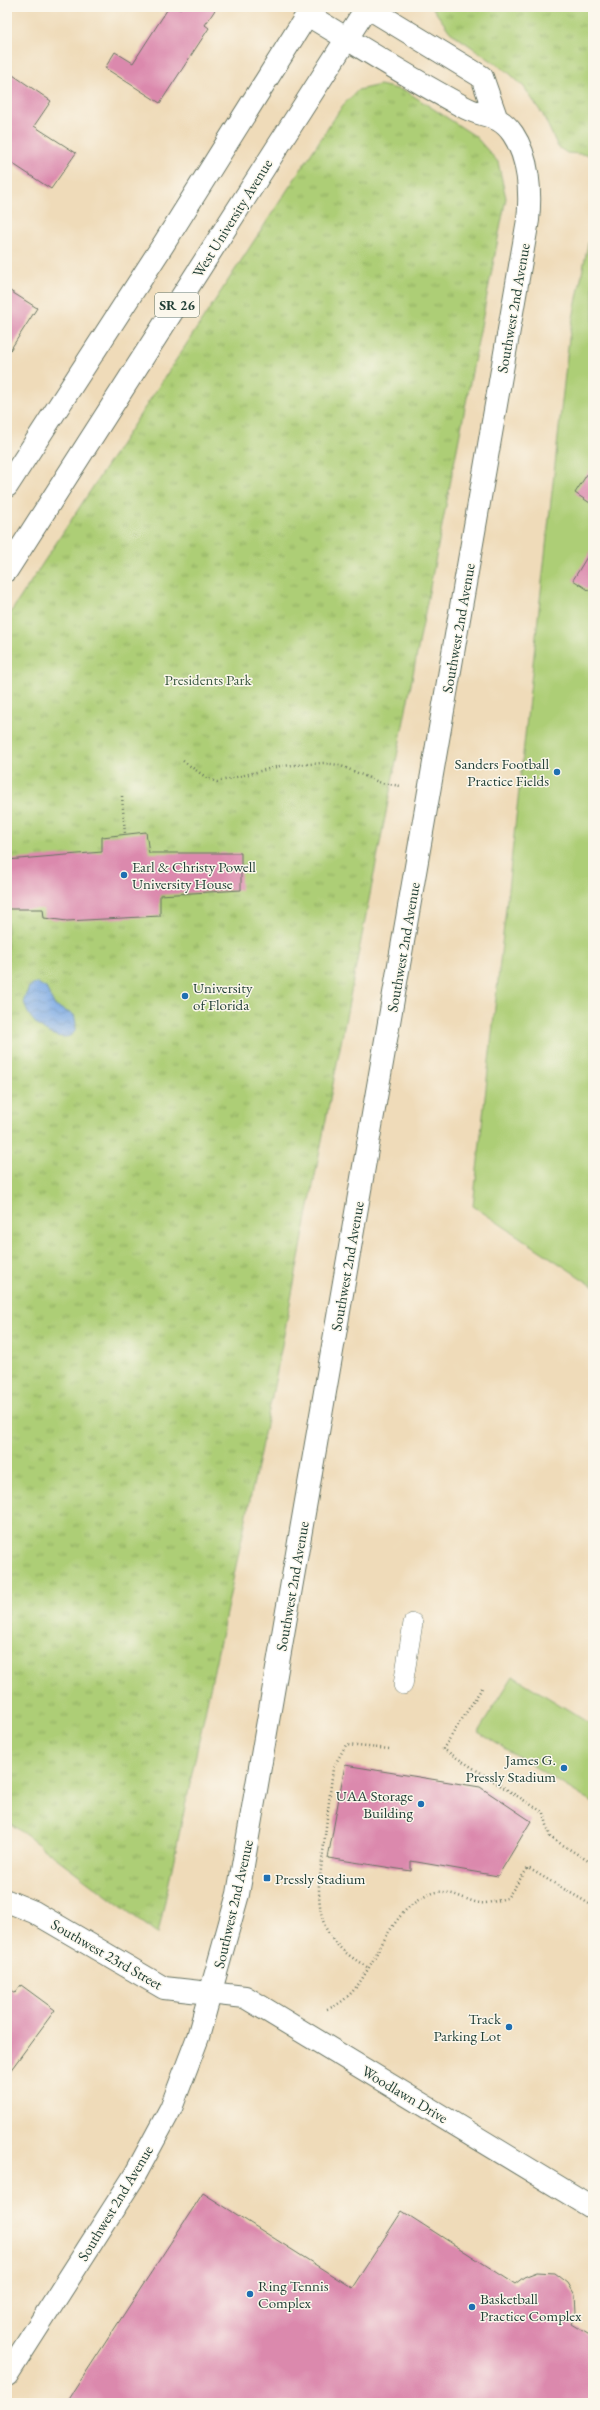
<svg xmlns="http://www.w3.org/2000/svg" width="600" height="2410" font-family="'EB Garamond',serif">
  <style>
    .grass { fill: url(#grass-tufts); stroke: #668655 }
    .garden { fill: #adce76; stroke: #668655 }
    .water { fill: url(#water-waves); stroke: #4c738c }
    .building { fill: #db89ad }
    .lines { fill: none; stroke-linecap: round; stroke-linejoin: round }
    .lane-casing { stroke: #687463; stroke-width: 20 }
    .street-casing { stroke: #687463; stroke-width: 24 }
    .secondary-casing { stroke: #687463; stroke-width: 24 }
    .primary-casing { stroke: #687463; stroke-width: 24 }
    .path { stroke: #687463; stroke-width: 2.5; stroke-dasharray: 1 3; stroke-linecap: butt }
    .lane { stroke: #fff; stroke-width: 19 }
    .street { stroke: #fff; stroke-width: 22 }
    .secondary { stroke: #fff; stroke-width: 22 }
    .primary { stroke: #fff; stroke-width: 22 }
    .poi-dot { fill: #1f6fb2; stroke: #fbf7ec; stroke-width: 1.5 }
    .labels { text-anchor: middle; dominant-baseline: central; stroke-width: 3; stroke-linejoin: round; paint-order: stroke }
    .shield { fill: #fbf7ec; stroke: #61756b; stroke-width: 1 }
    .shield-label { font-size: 14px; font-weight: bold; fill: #1f3d34 }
    .street-label { font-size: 15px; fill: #1f3d34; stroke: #fbf7ec }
    .park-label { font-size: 15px; fill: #3b5a41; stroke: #fbf7ec }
    .poi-label { font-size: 15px; fill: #1f3d34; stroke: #fbf7ec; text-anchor: start }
  </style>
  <defs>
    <pattern id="grass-tufts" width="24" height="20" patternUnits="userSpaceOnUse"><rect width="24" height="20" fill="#adce76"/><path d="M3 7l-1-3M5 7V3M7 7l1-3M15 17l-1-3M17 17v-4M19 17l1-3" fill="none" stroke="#8ca862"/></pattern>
    <pattern id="water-waves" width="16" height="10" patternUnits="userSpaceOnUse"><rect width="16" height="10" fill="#7aa9e4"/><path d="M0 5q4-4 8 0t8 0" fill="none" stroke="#638bba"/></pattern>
  </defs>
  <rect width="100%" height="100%" fill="#fbf7ec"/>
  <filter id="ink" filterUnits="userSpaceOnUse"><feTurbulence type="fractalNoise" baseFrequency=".025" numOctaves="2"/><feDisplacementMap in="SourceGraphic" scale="8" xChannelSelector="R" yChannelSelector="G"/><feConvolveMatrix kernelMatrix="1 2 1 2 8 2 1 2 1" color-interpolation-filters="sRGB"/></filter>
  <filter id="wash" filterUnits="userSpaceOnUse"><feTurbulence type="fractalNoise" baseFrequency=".012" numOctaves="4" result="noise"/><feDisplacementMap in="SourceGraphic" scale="16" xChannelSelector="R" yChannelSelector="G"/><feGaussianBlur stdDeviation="0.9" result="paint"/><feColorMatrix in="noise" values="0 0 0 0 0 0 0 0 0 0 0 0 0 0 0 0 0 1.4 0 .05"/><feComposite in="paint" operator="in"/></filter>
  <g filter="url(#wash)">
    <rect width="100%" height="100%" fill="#efdbb9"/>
    <path class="grass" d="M 432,7 L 593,7 L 593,155 L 567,153 L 558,147 L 543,115 L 524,87 L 509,73 L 450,32 Z
      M 380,85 L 406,91 L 475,136 L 498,162 L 506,198 L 272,1396 L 158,1934 L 7,1821 L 7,618 L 343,105 L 358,90 Z"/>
    <path class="garden" d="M 592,224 L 593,225 L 593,1286 L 473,1206 L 569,338 Z
      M 513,1676 L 593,1725 L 593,1803 L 478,1732 Z"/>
    <path class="water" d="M 36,983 L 46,988 L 55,1006 L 74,1015 C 87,1055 28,1035 24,1000 L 29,987 Z"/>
    <g id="blocks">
      <path class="building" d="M 169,7 L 180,9 L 181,7 L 217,7 L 205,25 L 209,28 L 160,103 L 105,68 L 115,52 L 133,63 Z
        M 7,71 L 51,101 L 34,126 L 76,153 L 51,189 L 7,160 Z
        M 7,289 L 37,308 L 7,355 Z
        M 593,465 L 593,505 L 575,493 Z
        M 593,547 L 593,593 L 573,580 Z
        M 146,832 L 149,853 L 241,853 L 241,890 L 160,895 L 160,916 L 67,921 L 44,918 L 43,909 L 7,909 L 7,860 L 102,852 L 102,837 Z
        M 345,1765 L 480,1787 L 531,1821 L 498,1876 L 411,1861 L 411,1871 L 328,1858 Z
        M 21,1985 L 55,2010 L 7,2075 L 7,1987 L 15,1993 Z
        M 203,2193 L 352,2288 L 402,2211 L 515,2284 L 524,2277 L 537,2272 L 555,2273 L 568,2283 L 575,2295 L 576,2312 L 571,2324 L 593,2337 L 593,2403 L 66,2403 Z"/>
    </g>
  </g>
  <g filter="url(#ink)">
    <use href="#blocks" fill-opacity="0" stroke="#687463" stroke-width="1"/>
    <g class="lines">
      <defs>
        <path id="lane" d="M 403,1685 L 413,1623"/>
        <path id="street" d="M 7,1901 L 34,1912 L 164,1988 L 245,1997 L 593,2208"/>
        <path id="secondary" d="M 367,7 L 482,77 L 496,117
          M 7,2375 L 135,2175 L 171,2108 L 198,2037 L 238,1894 L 528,220 C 531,193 529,158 513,134 C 498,112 482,118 462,106 C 409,78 359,46 308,15"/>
        <path id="primary" d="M 7,486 L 163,245 L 312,7
          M 7,570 L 367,7"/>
      </defs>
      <use href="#lane" class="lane-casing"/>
      <use href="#street" class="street-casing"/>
      <use href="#secondary" class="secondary-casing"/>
      <use href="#primary" class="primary-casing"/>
      <path class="path" d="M 183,761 L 207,778 L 217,782 L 280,766 L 324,763 L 339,765 L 381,783 L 401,786
        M 122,796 L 125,834
        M 482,1688 L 443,1749 L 544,1813 L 550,1837 L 593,1864
        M 367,1967 C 330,1945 319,1929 319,1886 L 333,1768 L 346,1745 L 390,1749
        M 327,2009 C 376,1993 377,1912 433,1893 C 448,1888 466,1901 480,1903 C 488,1904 499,1900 507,1898 L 528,1868 L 593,1906"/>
      <use href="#lane" class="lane"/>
      <use href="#street" class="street"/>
      <use href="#secondary" class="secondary"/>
      <use href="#primary" class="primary"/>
    </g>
  </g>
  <g class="poi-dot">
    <circle cx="557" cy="772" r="4"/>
    <circle cx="124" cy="875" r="4"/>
    <circle cx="185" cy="996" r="4"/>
    <circle cx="564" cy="1768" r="4"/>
    <circle cx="421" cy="1804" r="4"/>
    <rect x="263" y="1874" width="8" height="8" rx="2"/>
    <circle cx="509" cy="2027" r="4"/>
    <circle cx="250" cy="2294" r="4"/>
    <circle cx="472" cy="2307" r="4"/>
  </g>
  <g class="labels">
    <rect class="shield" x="155" y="293" width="44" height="24" rx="3"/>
    <g class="shield-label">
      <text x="177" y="305">SR 26</text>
    </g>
    <g class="street-label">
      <text transform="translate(232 218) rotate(-58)">West University Avenue</text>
      <text transform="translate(513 308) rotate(-80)">Southwest 2nd Avenue</text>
      <text transform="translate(458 628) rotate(-80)">Southwest 2nd Avenue</text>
      <text transform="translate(403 947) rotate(-80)">Southwest 2nd Avenue</text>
      <text transform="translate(347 1266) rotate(-80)">Southwest 2nd Avenue</text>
      <text transform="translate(292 1586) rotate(-80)">Southwest 2nd Avenue</text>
      <text transform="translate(233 1904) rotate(-77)">Southwest 2nd Avenue</text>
      <text transform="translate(107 1954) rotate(30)">Southwest 23rd Street</text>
      <text transform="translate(405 2094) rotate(31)">Woodlawn Drive</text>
      <text transform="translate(115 2203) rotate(-59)">Southwest 2nd Avenue</text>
    </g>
    <g class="park-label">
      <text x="208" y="679">Presidents Park</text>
    </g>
    <g class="poi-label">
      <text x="549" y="763" text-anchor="end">Sanders Football<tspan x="549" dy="17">Practice Fields</tspan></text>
      <text x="132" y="866">Earl &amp; Christy Powell<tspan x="132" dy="17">University House</tspan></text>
      <text x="193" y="987">University<tspan x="193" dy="17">of Florida</tspan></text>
      <text x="556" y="1759" text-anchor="end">James G.<tspan x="556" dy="17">Pressly Stadium</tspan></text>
      <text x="413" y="1795" text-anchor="end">UAA Storage<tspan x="413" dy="17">Building</tspan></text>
      <text x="275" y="1878">Pressly Stadium</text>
      <text x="501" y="2018" text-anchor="end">Track<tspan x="501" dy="17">Parking Lot</tspan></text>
      <text x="258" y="2285">Ring Tennis<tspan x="258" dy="17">Complex</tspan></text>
      <text x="480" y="2298">Basketball<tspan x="480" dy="17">Practice Complex</tspan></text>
    </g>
  </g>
  <rect width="600" height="2410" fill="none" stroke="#fbf7ec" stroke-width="24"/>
</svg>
